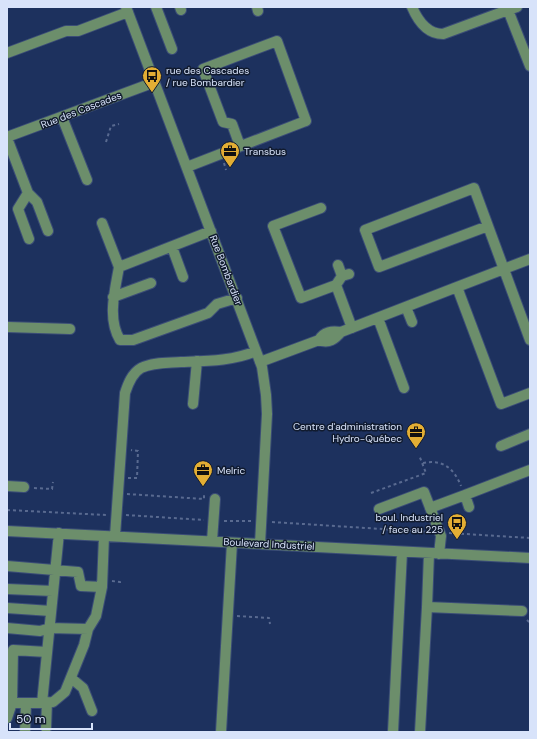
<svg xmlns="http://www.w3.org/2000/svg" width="537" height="739" font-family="'DM Sans',sans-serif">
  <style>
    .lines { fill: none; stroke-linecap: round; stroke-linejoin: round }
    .minor-casing { stroke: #3b4d77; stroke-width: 12 }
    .path { stroke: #596a90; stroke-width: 2; stroke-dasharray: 3 3; stroke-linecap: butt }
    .minor { stroke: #6c8e6b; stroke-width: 10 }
    .labels { text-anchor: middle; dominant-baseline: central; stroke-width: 3; stroke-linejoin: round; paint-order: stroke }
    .poi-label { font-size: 10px; fill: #d8e3fa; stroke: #111b2f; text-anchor: start }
    .street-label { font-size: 10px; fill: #d8e3fa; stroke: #111b2f }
  </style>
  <rect width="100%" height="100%" fill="#1d315e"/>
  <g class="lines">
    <defs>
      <path id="minor" d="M 126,7 L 262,367 L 266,395 L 267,414 L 260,544
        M 156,7 L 172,49
        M 180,7 L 181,10
        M 257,7 L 258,11
        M 412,7 C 418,21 427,34 443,34 L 508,10 L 506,7
        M 517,7 L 508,10 L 530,66
        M 7,53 L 66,31 L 78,31 L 128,12
        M 62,117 L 87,180
        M 7,137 L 155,82
        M 7,138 L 28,193 L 37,202 L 48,231
        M 187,167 L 303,122 L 306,121 L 277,41 L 203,69 L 223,122 L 232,124 L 240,146
        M 28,193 L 18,209 L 29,239
        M 321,208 L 273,226 L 301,298 L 336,285 L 352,328
        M 102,223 L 119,267 L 211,231
        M 488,226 L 379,267 L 365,230 L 474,188 C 493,239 511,289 530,340
        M 172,247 L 183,277
        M 338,265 L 342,276
        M 119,267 C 115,290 107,319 120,340 L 133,340 L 208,313 L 217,304 L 237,298
        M 336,285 L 342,276 L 349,274
        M 457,287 L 530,259
        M 113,297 L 151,283
        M 406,307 L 412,322
        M 378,318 L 404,388
        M 7,327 L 70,329
        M 341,332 L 457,287 L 501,404 L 530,393
        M 260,362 L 319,340 C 324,331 332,331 341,332 C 335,339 329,344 319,340
        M 193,404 L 197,361
        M 501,446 L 530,434
        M 7,486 L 24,487
        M 465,495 L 530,470
        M 430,508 L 465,495 L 469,507
        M 379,509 L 424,492 L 441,536 L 439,554
        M 7,531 L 530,558
        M 59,533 L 42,703 L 53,702 L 65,692 L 84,645 L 88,629 L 96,616 L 102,587
        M 115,536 L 125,393 C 128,384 132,373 141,368 C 153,362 168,363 181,362 C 206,361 233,361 256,351
        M 212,541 L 215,499
        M 429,553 L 427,607 L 522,611
        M 7,566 L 78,572 L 81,586 L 102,587 L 104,536
        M 7,589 L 53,591
        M 7,608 L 51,611
        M 7,628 L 40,631 L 50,628 L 88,629
        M 71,678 L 83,688 L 92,711
        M 42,703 L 12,703 L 13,650 L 47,652
        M 7,718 L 12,703
        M 46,728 L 47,702
        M 25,732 L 26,703
        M 221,732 L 232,543
        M 393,732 L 402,552
        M 420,732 L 427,607"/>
    </defs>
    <use href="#minor" class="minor-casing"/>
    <path class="path" d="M 106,142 L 111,126 L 119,124
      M 224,163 L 226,170
      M 423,463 C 442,459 454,468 461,486
      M 128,478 L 137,478 L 138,451 L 131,450
      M 34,488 L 52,489 L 53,482
      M 371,493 L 426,473 L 419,455
      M 127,494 L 204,499 L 204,495
      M 7,510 L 106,515
      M 126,515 L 204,520
      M 224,521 L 251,521
      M 272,522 L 429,532
      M 449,533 L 530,538
      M 112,581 L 120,582 L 120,584
      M 237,616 L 269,618 L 270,624
      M 527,620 L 530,623"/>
    <use href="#minor" class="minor"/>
  </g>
  <defs>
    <symbol id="bus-pin" viewBox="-11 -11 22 30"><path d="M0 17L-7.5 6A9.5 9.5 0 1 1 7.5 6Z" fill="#e3ae34" stroke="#111b2f"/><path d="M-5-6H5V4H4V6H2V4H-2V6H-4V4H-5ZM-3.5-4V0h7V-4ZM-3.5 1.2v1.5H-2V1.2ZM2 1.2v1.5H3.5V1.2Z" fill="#111"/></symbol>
    <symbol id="office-pin" viewBox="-11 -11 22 30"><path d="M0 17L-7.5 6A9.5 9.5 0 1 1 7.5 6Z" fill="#e3ae34" stroke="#111b2f"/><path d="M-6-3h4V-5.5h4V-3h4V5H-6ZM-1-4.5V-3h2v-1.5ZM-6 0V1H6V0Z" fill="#111"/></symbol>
  </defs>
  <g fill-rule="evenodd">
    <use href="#bus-pin" x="141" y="65" width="22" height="30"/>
    <use href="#office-pin" x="219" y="140" width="22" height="30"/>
    <use href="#office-pin" x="405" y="421" width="22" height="30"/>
    <use href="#office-pin" x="192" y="459" width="22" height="30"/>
    <use href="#bus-pin" x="446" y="512" width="22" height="30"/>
  </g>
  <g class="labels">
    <g class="poi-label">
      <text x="166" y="70">rue des Cascades<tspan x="166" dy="12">/ rue Bombardier</tspan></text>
      <text x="244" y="151">Transbus</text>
      <text x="402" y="426" text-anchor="end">Centre d'administration<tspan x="402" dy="12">Hydro-Québec</tspan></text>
      <text x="217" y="470">Melric</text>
      <text x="443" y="517" text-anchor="end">boul. Industriel<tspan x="443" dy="12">/ face au 225</tspan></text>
    </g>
    <g class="street-label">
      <text transform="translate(81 110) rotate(-21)">Rue des Cascades</text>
      <text transform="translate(226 270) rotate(69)">Rue Bombardier</text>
      <text transform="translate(269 544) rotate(3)">Boulevard Industriel</text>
    </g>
  </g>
  <rect width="537" height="739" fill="none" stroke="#d8e3fa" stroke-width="16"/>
  <path d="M10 723v6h82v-6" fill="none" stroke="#d8e3fa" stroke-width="2"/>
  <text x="16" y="723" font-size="12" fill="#d8e3fa" stroke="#111b2f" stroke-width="3" paint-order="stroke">50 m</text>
</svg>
